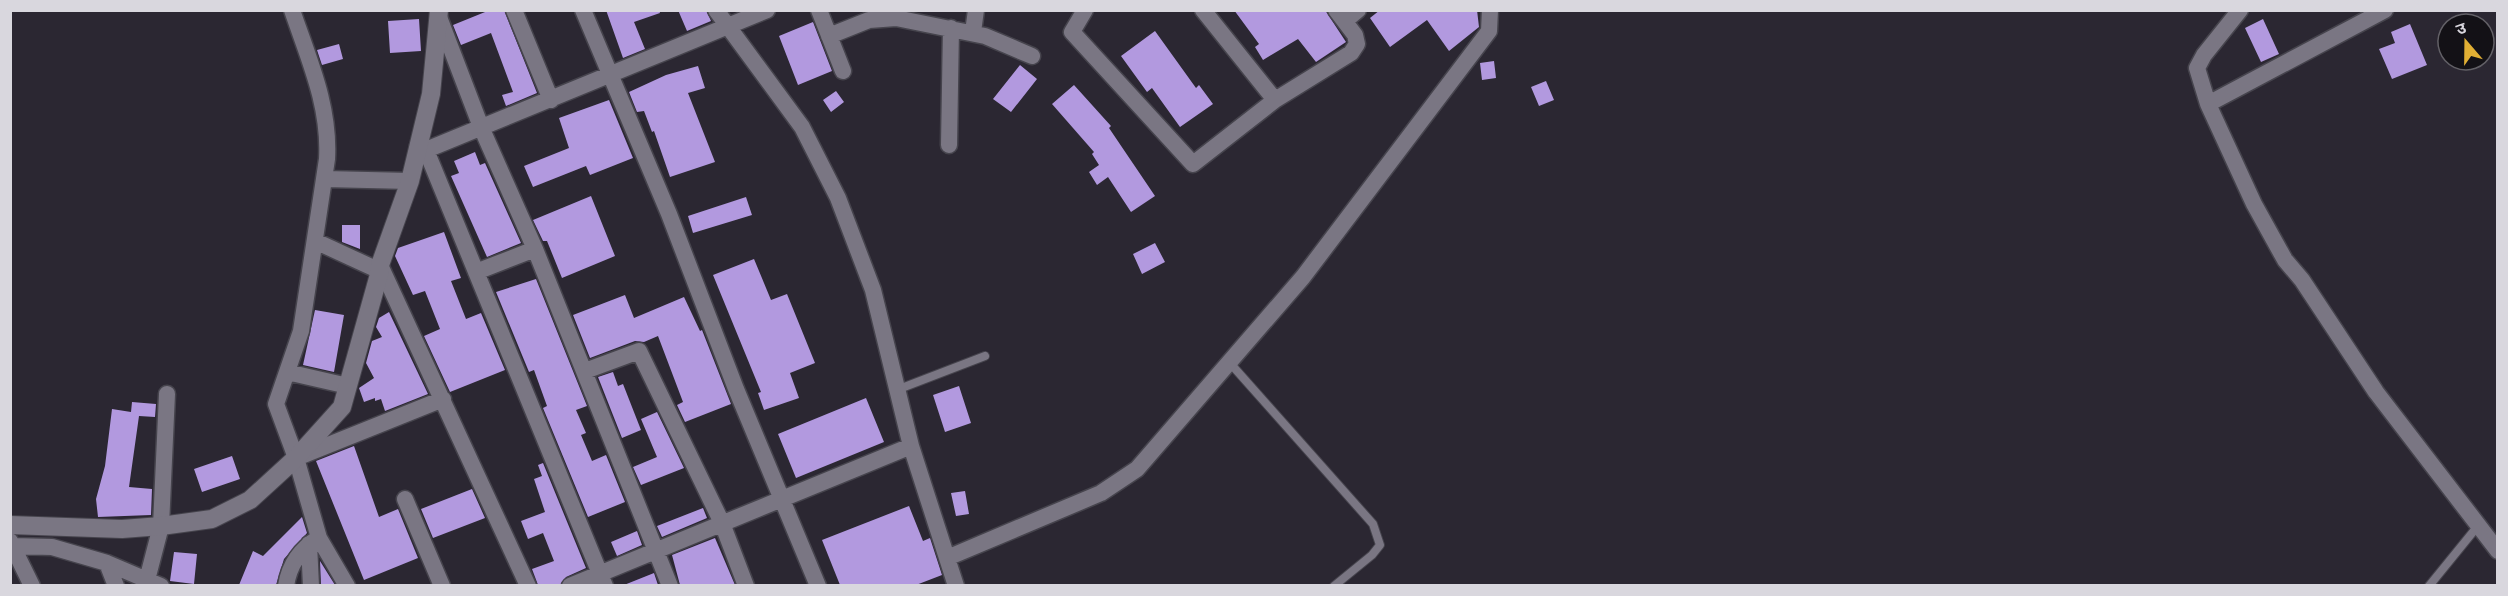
<svg xmlns="http://www.w3.org/2000/svg" width="2508" height="596" font-family="'Archivo Narrow','Noto Sans Devanagari',sans-serif">
  <style>
    .building { fill: #b299df }
    .lines { fill: none; stroke-linecap: round; stroke-linejoin: round }
    .lane-casing { stroke: #46444d; stroke-width: 10 }
    .street-casing { stroke: #46444d; stroke-width: 19 }
    .secondary-casing { stroke: #46444d; stroke-width: 20 }
    .lane { stroke: #7a7683; stroke-width: 8 }
    .street { stroke: #7a7683; stroke-width: 16 }
    .secondary { stroke: #7a7683; stroke-width: 18 }
  </style>
  <rect width="100%" height="100%" fill="#2b2732"/>
  <path class="building" d="M 490,10 L 504,10 L 537,93 L 506,106 L 502,95 L 513,92 L 491,33 L 461,45 L 453,25 Z
    M 606,10 L 659,10 L 660,13 L 634,22 L 645,49 L 623,58 Z
    M 678,10 L 706,10 L 711,21 L 687,31 Z
    M 1234,10 L 1325,10 L 1346,42 L 1316,62 L 1298,39 L 1263,60 L 1255,47 L 1259,44 Z
    M 1380,10 L 1477,10 L 1479,27 L 1449,51 L 1427,20 L 1390,47 L 1370,18 Z
    M 419,19 L 421,51 L 390,53 L 388,21 Z
    M 2263,19 L 2279,54 L 2261,62 L 2245,28 Z
    M 813,22 L 832,71 L 798,85 L 779,36 Z
    M 2410,24 L 2427,65 L 2392,79 L 2379,49 L 2395,43 L 2391,32 Z
    M 1155,31 L 1196,88 L 1199,85 L 1213,104 L 1180,127 L 1152,88 L 1147,92 L 1121,56 Z
    M 339,44 L 343,59 L 322,65 L 317,50 Z
    M 1494,61 L 1496,78 L 1482,80 L 1480,63 Z
    M 1020,65 L 1037,79 L 1011,112 L 993,99 Z
    M 698,66 L 705,88 L 688,93 L 715,162 L 670,177 L 654,131 L 652,132 L 644,111 L 637,112 L 629,92 L 666,75 Z
    M 1546,81 L 1554,100 L 1539,106 L 1531,87 Z
    M 1074,85 L 1111,126 L 1109,128 L 1155,196 L 1131,212 L 1108,177 L 1097,185 L 1089,172 L 1099,165 L 1092,154 L 1094,152 L 1052,104 Z
    M 836,91 L 844,102 L 831,112 L 823,100 Z
    M 609,100 L 633,158 L 590,175 L 586,166 L 533,187 L 524,166 L 569,148 L 559,118 Z
    M 475,152 L 480,165 L 485,163 L 521,243 L 487,257 L 451,176 L 459,173 L 454,161 Z
    M 591,196 L 615,256 L 562,278 L 547,241 L 543,241 L 533,220 Z
    M 746,197 L 752,215 L 693,233 L 688,216 Z
    M 342,225 L 360,225 L 360,249 L 342,242 Z
    M 444,232 L 461,278 L 451,281 L 466,319 L 481,313 L 505,370 L 450,392 L 424,336 L 440,329 L 425,291 L 413,295 L 395,256 L 398,248 Z
    M 1155,243 L 1165,262 L 1142,274 L 1133,254 Z
    M 754,259 L 771,300 L 787,294 L 815,363 L 790,373 L 799,398 L 764,410 L 758,393 L 761,392 L 713,275 Z
    M 536,279 L 587,406 L 576,410 L 586,433 L 581,435 L 592,461 L 606,455 L 625,502 L 588,517 L 543,408 L 547,406 L 534,370 L 529,372 L 496,292 Z
    M 625,295 L 634,318 L 684,297 L 700,331 L 702,330 L 731,404 L 685,422 L 677,405 L 683,402 L 658,336 L 644,342 L 635,341 L 590,358 L 573,315 Z
    M 315,310 L 344,315 L 334,372 L 303,365 Z
    M 389,312 L 428,394 L 385,411 L 381,399 L 375,401 L 375,398 L 364,402 L 359,388 L 374,378 L 366,363 L 372,341 L 382,337 L 376,327 L 379,318 Z
    M 613,372 L 618,386 L 623,384 L 641,430 L 622,438 L 598,377 Z
    M 959,386 L 971,423 L 945,432 L 933,395 Z
    M 866,398 L 884,442 L 796,478 L 778,434 Z
    M 132,402 L 156,404 L 155,417 L 139,416 L 129,487 L 152,489 L 151,515 L 98,517 L 96,499 L 105,466 L 112,409 L 131,412 Z
    M 657,412 L 684,468 L 641,485 L 633,467 L 657,457 L 641,419 Z
    M 354,446 L 379,517 L 398,509 L 418,558 L 364,580 L 316,461 Z
    M 232,456 L 240,479 L 202,492 L 194,469 Z
    M 543,463 L 586,568 L 566,577 L 560,585 L 538,585 L 532,569 L 554,561 L 543,533 L 528,539 L 521,521 L 545,512 L 534,479 L 542,476 L 538,465 Z
    M 472,489 L 485,518 L 433,538 L 421,509 Z
    M 965,491 L 969,514 L 956,516 L 951,493 Z
    M 909,506 L 923,541 L 930,538 L 942,575 L 916,585 L 840,585 L 822,540 Z
    M 703,508 L 707,518 L 662,537 L 657,526 Z
    M 302,517 L 307,533 L 284,559 L 276,585 L 239,585 L 253,551 L 263,556 Z
    M 637,531 L 642,545 L 617,556 L 611,542 Z
    M 715,538 L 735,585 L 680,585 L 672,555 Z
    M 174,552 L 197,554 L 194,584 L 170,581 Z
    M 320,561 L 335,585 L 321,585 Z
    M 654,573 L 658,585 L 624,585 Z"/>
  <g class="lines">
    <defs>
      <path id="lane" d="M 1230,363 L 1373,524 L 1380,545 L 1372,555 L 1334,586
        M 899,389 L 985,356
        M 2429,586 L 2477,527"/>
      <path id="street" d="M 292,10 C 309,60 330,106 327,159 L 301,331 L 276,404 L 296,458 L 319,538 L 347,586
        M 514,10 L 551,100
        M 583,10 L 669,214 L 736,389 L 818,586
        M 716,10 L 802,127 L 838,198 L 873,290 L 911,446 L 956,586
        M 819,10 L 843,71
        M 1085,10 L 1072,32 L 1193,164 L 1275,100 L 1203,10
        M 2385,10 L 2208,104 L 2254,204 L 2285,260 L 2302,280 L 2376,392 L 2498,551
        M 439,17 L 481,127 L 535,249 L 670,586
        M 1345,21 L 1358,10
        M 973,32 L 976,10
        M 829,36 L 869,20 L 896,18 L 985,36 L 1032,56
        M 1275,100 L 1351,53 L 1357,44 L 1355,35 L 1336,10
        M 2208,104 L 2197,68 L 2204,55 L 2240,10
        M 949,145 L 951,28
        M 418,146 L 426,150 L 605,586
        M 426,150 L 767,10
        M 325,179 L 410,181
        M 315,241 L 380,271
        M 380,265 L 528,586
        M 476,272 L 535,249
        M 585,371 L 639,351 L 722,523 L 746,586
        M 287,372 L 348,386
        M 296,458 L 443,399
        M 405,499 L 442,586
        M 10,541 L 32,586
        M 309,544 L 311,586
        M 13,546 L 52,547 L 107,563 L 161,586
        M 947,558 L 1101,493 L 1137,469 L 1303,277 L 1489,31 L 1490,10
        M 107,563 L 116,586
        M 147,580 L 161,526 L 167,394
        M 286,586 C 289,565 301,548 319,538
        M 570,586 L 911,446"/>
      <path id="secondary" d="M 10,525 L 122,529 L 161,526 L 212,519 L 250,500 L 296,458 L 342,407 L 380,271 L 380,265 L 410,181 L 431,94 L 439,10"/>
    </defs>
    <use href="#lane" class="lane-casing"/>
    <use href="#street" class="street-casing"/>
    <use href="#secondary" class="secondary-casing"/>
    <use href="#lane" class="lane"/>
    <use href="#street" class="street"/>
    <use href="#secondary" class="secondary"/>
  </g>
  <rect width="2508" height="596" fill="none" stroke="#d9d7de" stroke-width="24"/>
  <g transform="translate(2466 42) rotate(340)"><circle r="28" fill="#131116" stroke="#626066" stroke-width="1.5"/>
  <path d="M0-4.5L10 22L0 15L-10 22Z" fill="#e1af34"/>
  <text y="-9" font-size="16" font-weight="bold" text-anchor="middle" fill="#d9d7de">उ</text>
  </g>
</svg>
